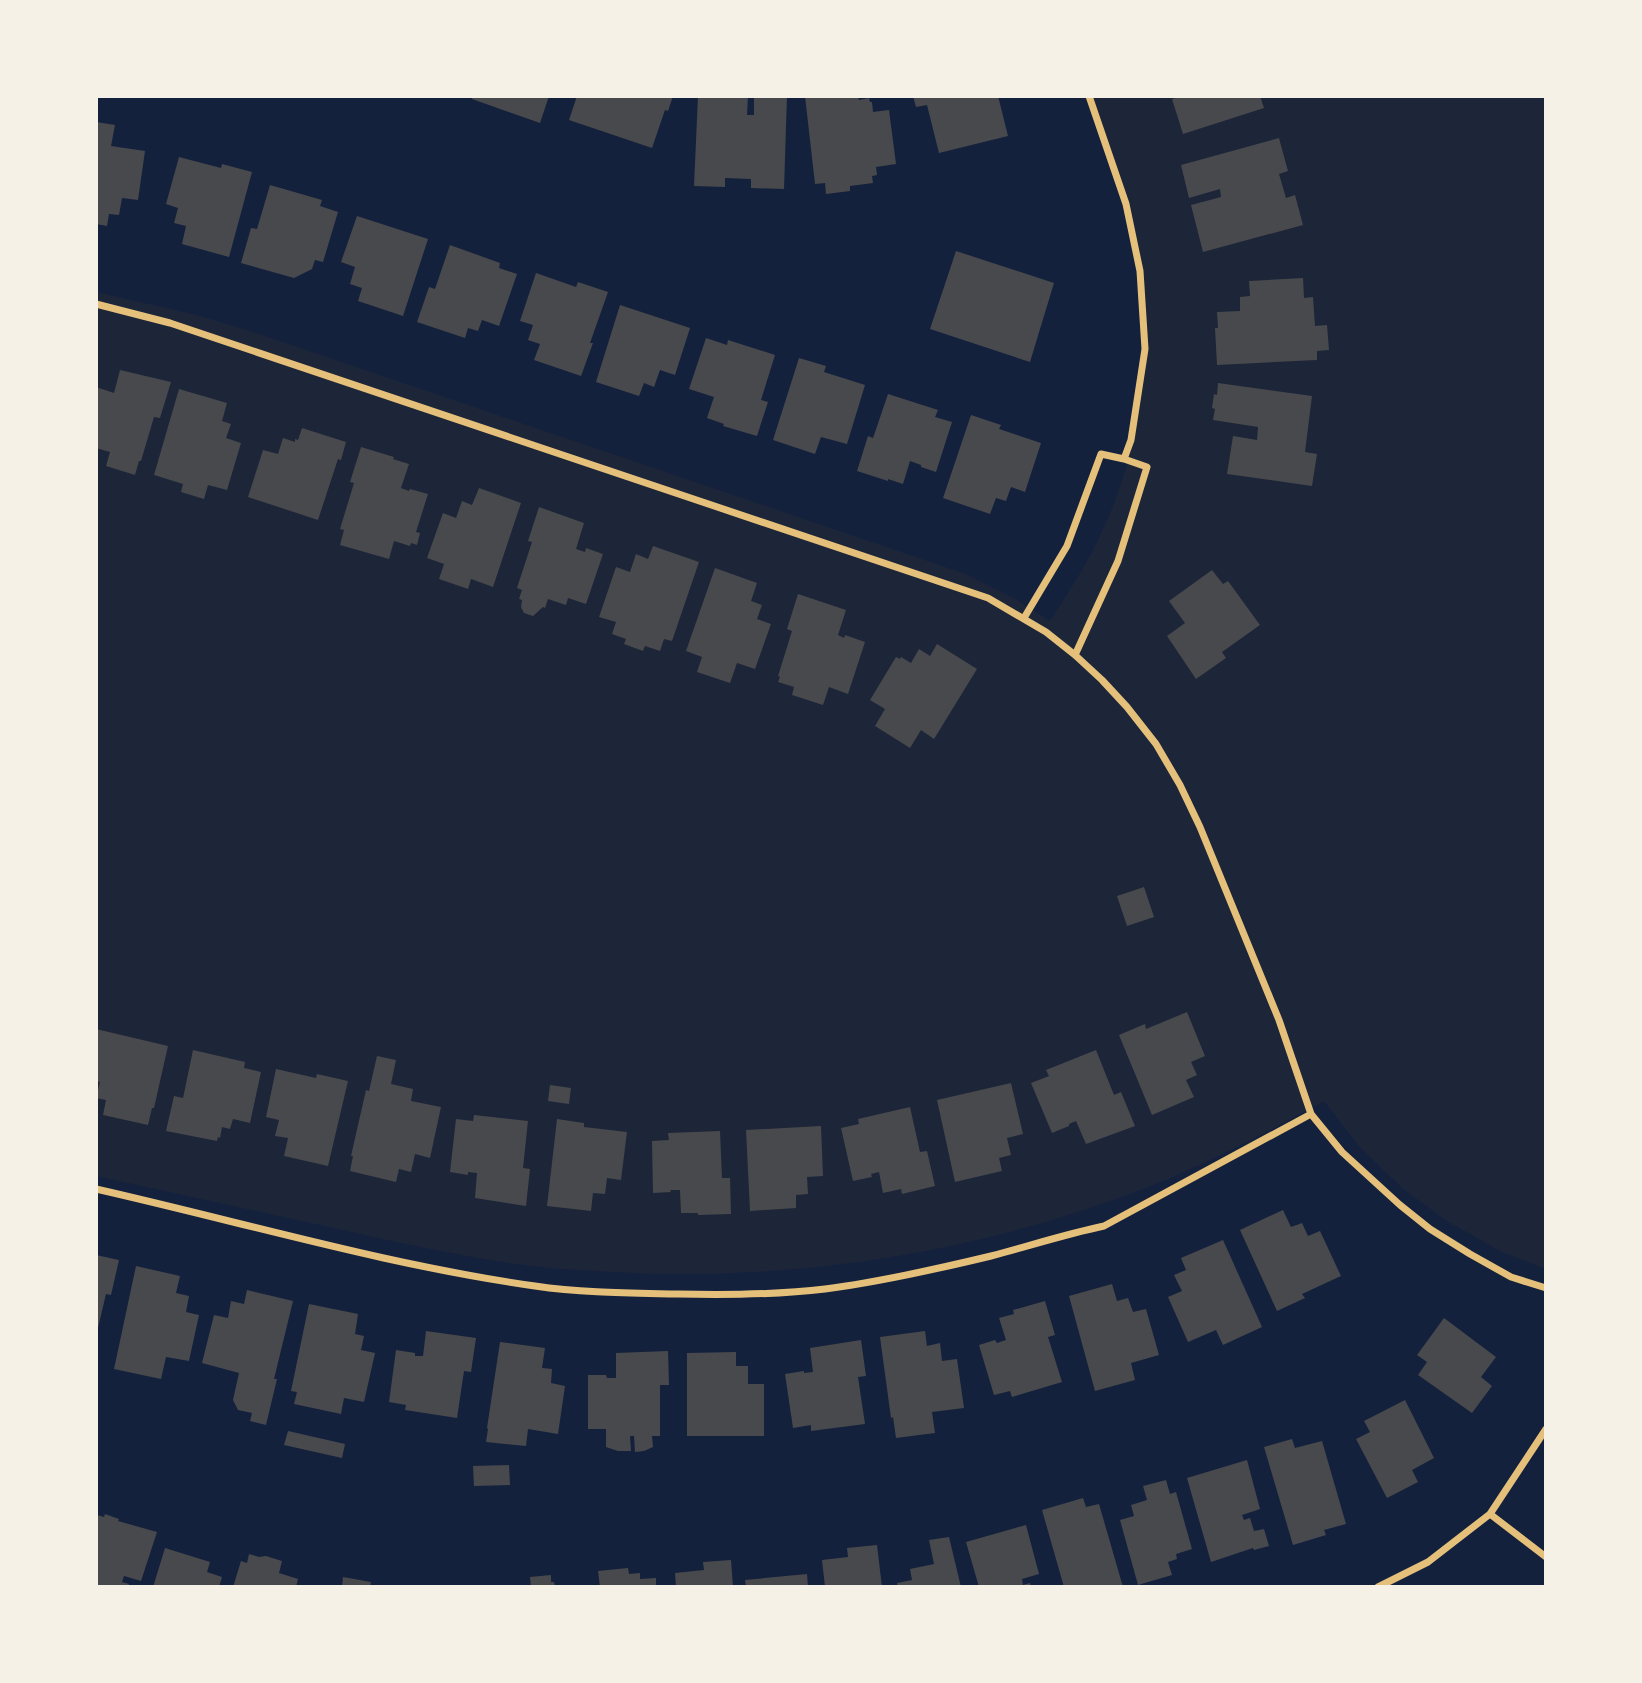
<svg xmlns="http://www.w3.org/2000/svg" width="1642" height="1683" font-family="'PT Sans',sans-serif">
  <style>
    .green { fill: #1d2539 }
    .building { fill: #48494c }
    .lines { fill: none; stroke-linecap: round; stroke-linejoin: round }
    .minor { stroke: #e5c07b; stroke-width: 7 }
  </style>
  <rect width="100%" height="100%" fill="#14213d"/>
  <path class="green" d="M 1089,96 L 1546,96 L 1546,1269 L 1502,1252 L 1447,1221 L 1403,1189 L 1358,1145 L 1324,1101 C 1266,1133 1207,1164 1146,1188 C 972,1255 782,1284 596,1271 C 577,1270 558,1269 539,1267 C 465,1258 393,1241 320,1225 C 246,1209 171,1192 96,1176 L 96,292 L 197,315 L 256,333 L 963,573 L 1017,600 L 1050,621 C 1070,590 1090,559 1105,525 C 1150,426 1154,310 1127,207 C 1124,195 1119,183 1115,172 C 1107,147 1098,121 1089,96 Z"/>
  <path class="building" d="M 473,96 L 549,96 L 540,123 L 472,99 Z
    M 577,96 L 673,96 L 668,111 L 665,110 L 652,148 L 569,120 Z
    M 698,96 L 748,96 L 747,115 L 754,115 L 754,96 L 787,96 L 784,189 L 751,188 L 751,179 L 725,178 L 725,187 L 694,186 Z
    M 805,96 L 858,96 L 859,100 L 869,98 L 870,102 L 872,102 L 873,112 L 889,110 L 896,164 L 876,167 L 877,175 L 872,176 L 873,183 L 850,186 L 850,191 L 826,194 L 825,183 L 815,184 Z
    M 913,96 L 998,96 L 1008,136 L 939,153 L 927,105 L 916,107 Z
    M 1182,96 L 1260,96 L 1264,108 L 1183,134 L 1172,99 Z
    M 96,122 L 115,125 L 111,146 L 145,151 L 138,200 L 122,198 L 119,215 L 109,214 L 107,226 L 96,224 Z
    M 1279,138 L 1288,171 L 1279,174 L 1286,198 L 1295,195 L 1303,225 L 1203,252 L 1191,205 L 1221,197 L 1220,189 L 1189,198 L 1181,165 Z
    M 179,157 L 221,168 L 222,164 L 252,172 L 229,257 L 182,244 L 186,226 L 174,223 L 178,208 L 166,204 Z
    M 270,185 L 322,200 L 320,206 L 338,212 L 323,262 L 315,260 L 312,269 L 294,278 L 241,263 L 251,228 L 257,229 Z
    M 357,216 L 428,239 L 403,316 L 358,301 L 362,288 L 350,284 L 355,267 L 341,262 Z
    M 450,245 L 500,263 L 499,268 L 517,274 L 499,326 L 482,320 L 478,331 L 468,328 L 465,338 L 417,322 L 429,287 L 435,289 Z
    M 956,251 L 1054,283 L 1030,362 L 930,329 Z
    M 536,273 L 576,287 L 578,282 L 608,292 L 590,343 L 593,343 L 581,376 L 534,360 L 540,344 L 528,340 L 533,325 L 520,321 Z
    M 1303,278 L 1304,298 L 1313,297 L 1315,326 L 1327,325 L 1329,350 L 1317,351 L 1317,360 L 1217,365 L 1215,328 L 1218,328 L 1217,312 L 1240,311 L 1240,297 L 1250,296 L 1249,281 Z
    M 620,305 L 690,328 L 675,375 L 660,370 L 654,387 L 644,383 L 639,396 L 596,382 Z
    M 706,338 L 727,345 L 728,340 L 775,355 L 761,400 L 768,402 L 757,436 L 723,426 L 724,424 L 707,418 L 714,397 L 689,389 Z
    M 799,358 L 826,366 L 824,372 L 865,385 L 847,444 L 821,437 L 815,454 L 773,440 Z
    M 120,370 L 171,382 L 160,418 L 154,417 L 141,461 L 139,461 L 135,475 L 106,466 L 110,452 L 96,448 L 96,387 L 114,393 Z
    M 1218,383 L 1312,396 L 1305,452 L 1317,454 L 1312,486 L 1227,474 L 1233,436 L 1257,440 L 1258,427 L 1213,420 L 1215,409 L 1212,408 L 1214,394 L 1217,395 Z
    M 179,389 L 227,403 L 222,421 L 231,424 L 226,438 L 241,443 L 227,490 L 208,485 L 204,499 L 181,492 L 183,484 L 154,475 Z
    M 888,394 L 938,410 L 935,417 L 952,422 L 936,472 L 921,467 L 921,465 L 910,461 L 903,484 L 888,479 L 888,481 L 857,471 L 868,436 L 873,438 Z
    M 971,415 L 1001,425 L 999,429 L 1041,443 L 1025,492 L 1011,487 L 1006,501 L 996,498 L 990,514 L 943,498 Z
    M 302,428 L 346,442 L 341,460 L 338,459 L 318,520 L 248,497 L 263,450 L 278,454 L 283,438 L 295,442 L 295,439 L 298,440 Z
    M 361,447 L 394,457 L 393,459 L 409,464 L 401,488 L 409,491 L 410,489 L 428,494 L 416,532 L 420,533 L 417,545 L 411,543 L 410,546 L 394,541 L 389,559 L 340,545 L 344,530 L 340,529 L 354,483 L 350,482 Z
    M 479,488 L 521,503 L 493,587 L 471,579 L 468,589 L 439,579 L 444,564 L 427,558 L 443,513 L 456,518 L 462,501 L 472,505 Z
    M 539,507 L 584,523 L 576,549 L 585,552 L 586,548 L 603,554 L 586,604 L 568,598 L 566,605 L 548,599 L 545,608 L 543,607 L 533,616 L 524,613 L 521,607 L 522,600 L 519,599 L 522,590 L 517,588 L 532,542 L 528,541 Z
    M 653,546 L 699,562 L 672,641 L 664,639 L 660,651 L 645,646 L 643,651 L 624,644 L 626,639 L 612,634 L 616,622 L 599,617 L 616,567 L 630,572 L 636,554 L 648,559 Z
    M 715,568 L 757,583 L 751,601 L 762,605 L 757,619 L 771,624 L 755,669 L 737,663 L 730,683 L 697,672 L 702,657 L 686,651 Z
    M 1212,570 L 1223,584 L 1228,581 L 1260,625 L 1222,652 L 1226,658 L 1196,679 L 1167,636 L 1185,623 L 1169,601 Z
    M 798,594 L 846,610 L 838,635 L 844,638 L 845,635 L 865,642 L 848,694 L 829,687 L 823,705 L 792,695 L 794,687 L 778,682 L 780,677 L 778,676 L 792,631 L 787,629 Z
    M 937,644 L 977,669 L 934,739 L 921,730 L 910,748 L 875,726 L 885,709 L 870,700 L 896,657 L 900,659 L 901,657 L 911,663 L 919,649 L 930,656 Z
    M 1144,887 L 1154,917 L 1127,926 L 1117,896 Z
    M 1187,1012 L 1205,1056 L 1191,1062 L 1197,1075 L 1186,1080 L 1194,1097 L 1152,1115 L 1119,1035 L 1145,1024 L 1146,1029 Z
    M 96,1029 L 168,1046 L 154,1108 L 152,1108 L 148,1125 L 103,1115 L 106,1100 L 96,1098 L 100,1082 L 96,1081 Z
    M 193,1050 L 245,1062 L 244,1068 L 261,1072 L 250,1123 L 233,1119 L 230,1129 L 222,1127 L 220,1138 L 218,1137 L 217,1141 L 166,1131 L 174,1096 L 183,1098 Z
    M 1096,1050 L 1114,1095 L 1121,1092 L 1135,1126 L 1086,1144 L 1076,1121 L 1069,1124 L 1069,1126 L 1052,1133 L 1031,1083 L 1049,1076 L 1046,1070 Z
    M 377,1056 L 396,1060 L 391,1084 L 413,1089 L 411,1101 L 441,1107 L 430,1158 L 415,1154 L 411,1172 L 399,1169 L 396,1182 L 350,1171 L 353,1156 L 351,1156 L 366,1090 L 369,1091 Z
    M 276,1069 L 316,1078 L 317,1074 L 348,1081 L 328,1166 L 284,1156 L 288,1138 L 275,1136 L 279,1120 L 266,1117 Z
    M 1011,1083 L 1023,1134 L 1007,1138 L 1011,1155 L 999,1158 L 1002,1171 L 955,1182 L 937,1100 Z
    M 550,1085 L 571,1088 L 569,1104 L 548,1101 Z
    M 910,1107 L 920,1152 L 927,1151 L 935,1186 L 902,1194 L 901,1189 L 883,1193 L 879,1172 L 871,1174 L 872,1177 L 853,1181 L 841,1128 L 859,1124 L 858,1119 Z
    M 474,1115 L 528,1121 L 523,1168 L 530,1169 L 526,1206 L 475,1198 L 477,1173 L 468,1172 L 468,1175 L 450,1172 L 456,1119 L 473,1121 Z
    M 557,1119 L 584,1123 L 584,1127 L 627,1132 L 621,1180 L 607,1178 L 605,1194 L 593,1193 L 591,1211 L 547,1206 Z
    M 821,1126 L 823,1176 L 807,1177 L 808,1194 L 796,1195 L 796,1208 L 750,1211 L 746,1130 Z
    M 720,1131 L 722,1178 L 730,1178 L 731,1214 L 698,1215 L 698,1213 L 681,1213 L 680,1190 L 670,1190 L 671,1192 L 653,1193 L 652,1141 L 669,1140 L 668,1133 Z
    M 1283,1210 L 1291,1227 L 1302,1223 L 1308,1236 L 1320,1231 L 1341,1276 L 1302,1294 L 1305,1298 L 1277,1311 L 1240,1230 Z
    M 1223,1240 L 1262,1327 L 1223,1345 L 1216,1330 L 1188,1342 L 1168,1297 L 1182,1291 L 1174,1275 L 1186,1270 L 1181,1258 Z
    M 96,1255 L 119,1260 L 111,1295 L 106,1294 L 97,1332 Z
    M 136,1266 L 180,1276 L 176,1293 L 189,1296 L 186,1312 L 199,1315 L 189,1361 L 166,1357 L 161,1379 L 114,1369 Z
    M 1112,1284 L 1117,1301 L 1128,1298 L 1133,1312 L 1146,1309 L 1159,1355 L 1131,1363 L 1135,1380 L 1095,1391 L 1069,1296 Z
    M 247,1290 L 293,1301 L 274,1379 L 277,1379 L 266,1425 L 250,1421 L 252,1413 L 238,1410 L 233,1400 L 239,1373 L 202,1363 L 214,1315 L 228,1318 L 231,1301 L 244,1304 Z
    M 1045,1301 L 1055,1335 L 1048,1337 L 1062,1382 L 1012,1397 L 1010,1391 L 994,1395 L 979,1345 L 995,1340 L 997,1343 L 1006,1340 L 999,1318 L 1014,1314 L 1013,1310 Z
    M 309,1304 L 358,1314 L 355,1334 L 364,1336 L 361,1350 L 375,1353 L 364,1402 L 344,1398 L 341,1414 L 294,1404 L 297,1392 L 291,1391 Z
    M 1444,1318 L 1496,1357 L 1481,1377 L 1492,1386 L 1472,1413 L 1418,1375 L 1427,1362 L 1417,1355 Z
    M 426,1331 L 476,1338 L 471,1372 L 464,1371 L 457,1418 L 405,1410 L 406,1405 L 389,1402 L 396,1350 L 415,1353 L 415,1356 L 423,1356 Z
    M 925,1331 L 927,1346 L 940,1343 L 942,1361 L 957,1359 L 964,1408 L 932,1412 L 935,1433 L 896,1438 L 893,1417 L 891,1418 L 880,1337 Z
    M 861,1340 L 866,1376 L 858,1377 L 865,1424 L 811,1431 L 811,1425 L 793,1428 L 785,1374 L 804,1371 L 804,1373 L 813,1372 L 810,1348 Z
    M 500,1342 L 545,1348 L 542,1368 L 552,1369 L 551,1383 L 565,1386 L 558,1434 L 528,1429 L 526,1446 L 486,1442 L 488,1429 L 487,1428 Z
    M 668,1351 L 669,1385 L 660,1385 L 660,1436 L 652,1436 L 653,1447 L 644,1451 L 635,1452 L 634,1436 L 630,1436 L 631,1451 L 618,1451 L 606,1447 L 606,1429 L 588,1429 L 588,1375 L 606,1375 L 607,1378 L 616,1378 L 616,1353 Z
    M 736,1352 L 736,1366 L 748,1366 L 748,1384 L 764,1384 L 764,1436 L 687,1436 L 687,1353 Z
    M 1405,1400 L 1434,1458 L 1412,1470 L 1418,1482 L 1387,1498 L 1356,1439 L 1370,1432 L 1364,1421 Z
    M 288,1431 L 345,1444 L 342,1458 L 284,1445 Z
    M 1292,1439 L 1295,1448 L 1322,1441 L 1346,1524 L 1324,1530 L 1326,1535 L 1293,1545 L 1264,1447 Z
    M 1247,1460 L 1260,1509 L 1242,1515 L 1244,1520 L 1250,1518 L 1254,1531 L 1264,1529 L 1269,1546 L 1254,1550 L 1253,1548 L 1211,1562 L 1187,1478 Z
    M 509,1465 L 510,1485 L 474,1486 L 473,1466 Z
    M 1166,1480 L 1170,1494 L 1176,1492 L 1192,1549 L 1176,1554 L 1177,1559 L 1168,1562 L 1172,1575 L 1138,1585 L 1120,1520 L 1134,1516 L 1131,1505 L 1147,1500 L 1143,1486 Z
    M 1083,1498 L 1086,1507 L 1099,1504 L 1123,1587 L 1064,1587 L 1042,1510 Z
    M 105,1514 L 119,1519 L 118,1521 L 157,1532 L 141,1581 L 124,1576 L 122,1582 L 129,1584 L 128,1587 L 96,1587 L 96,1517 L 97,1515 L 104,1517 Z
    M 1026,1525 L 1039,1574 L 1022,1579 L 1023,1585 L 1030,1583 L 1031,1587 L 979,1587 L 966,1542 Z
    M 949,1537 L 961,1587 L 898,1587 L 897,1583 L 912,1580 L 910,1569 L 934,1564 L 929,1540 Z
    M 877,1545 L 882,1587 L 825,1587 L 822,1560 L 848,1557 L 847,1548 Z
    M 165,1548 L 210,1562 L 207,1572 L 222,1577 L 219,1587 L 153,1587 Z
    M 249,1554 L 259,1557 L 266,1556 L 282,1561 L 279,1573 L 298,1579 L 296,1587 L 233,1587 L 241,1561 L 247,1563 Z
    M 731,1560 L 733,1587 L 676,1587 L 675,1573 L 704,1570 L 703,1562 Z
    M 628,1568 L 629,1574 L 640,1573 L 640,1579 L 656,1578 L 656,1587 L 600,1587 L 598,1571 Z
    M 807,1574 L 808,1587 L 746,1587 L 745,1580 Z
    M 551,1575 L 551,1582 L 554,1582 L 555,1587 L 531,1587 L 530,1577 Z
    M 343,1577 L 371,1582 L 370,1587 L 342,1587 Z"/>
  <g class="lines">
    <path class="minor" d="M 1089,96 L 1126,204 L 1140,271 L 1145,349 L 1131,440 L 1124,459
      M 96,304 L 170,323 L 988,598 L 1046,632 L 1075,655 L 1102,680 L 1127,707 L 1156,744 L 1180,785 L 1200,827 L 1279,1020 L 1311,1114 L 1342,1152 L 1400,1205 L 1430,1229 L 1470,1254 L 1511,1277 L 1546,1288
      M 1024,618 L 1067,546 L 1101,454 L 1124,459 L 1147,467 L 1118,561 L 1075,655
      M 96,1189 C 242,1222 386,1265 535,1286 C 582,1293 630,1293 677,1294 C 726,1295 777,1295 825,1289 C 880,1282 937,1269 991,1256 C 1029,1246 1066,1234 1104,1226 L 1311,1114
      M 1490,1514 L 1546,1557
      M 1378,1587 L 1428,1562 L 1490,1514 L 1546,1429"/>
  </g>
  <rect width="1642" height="1683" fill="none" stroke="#f6f1e7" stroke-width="196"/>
</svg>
